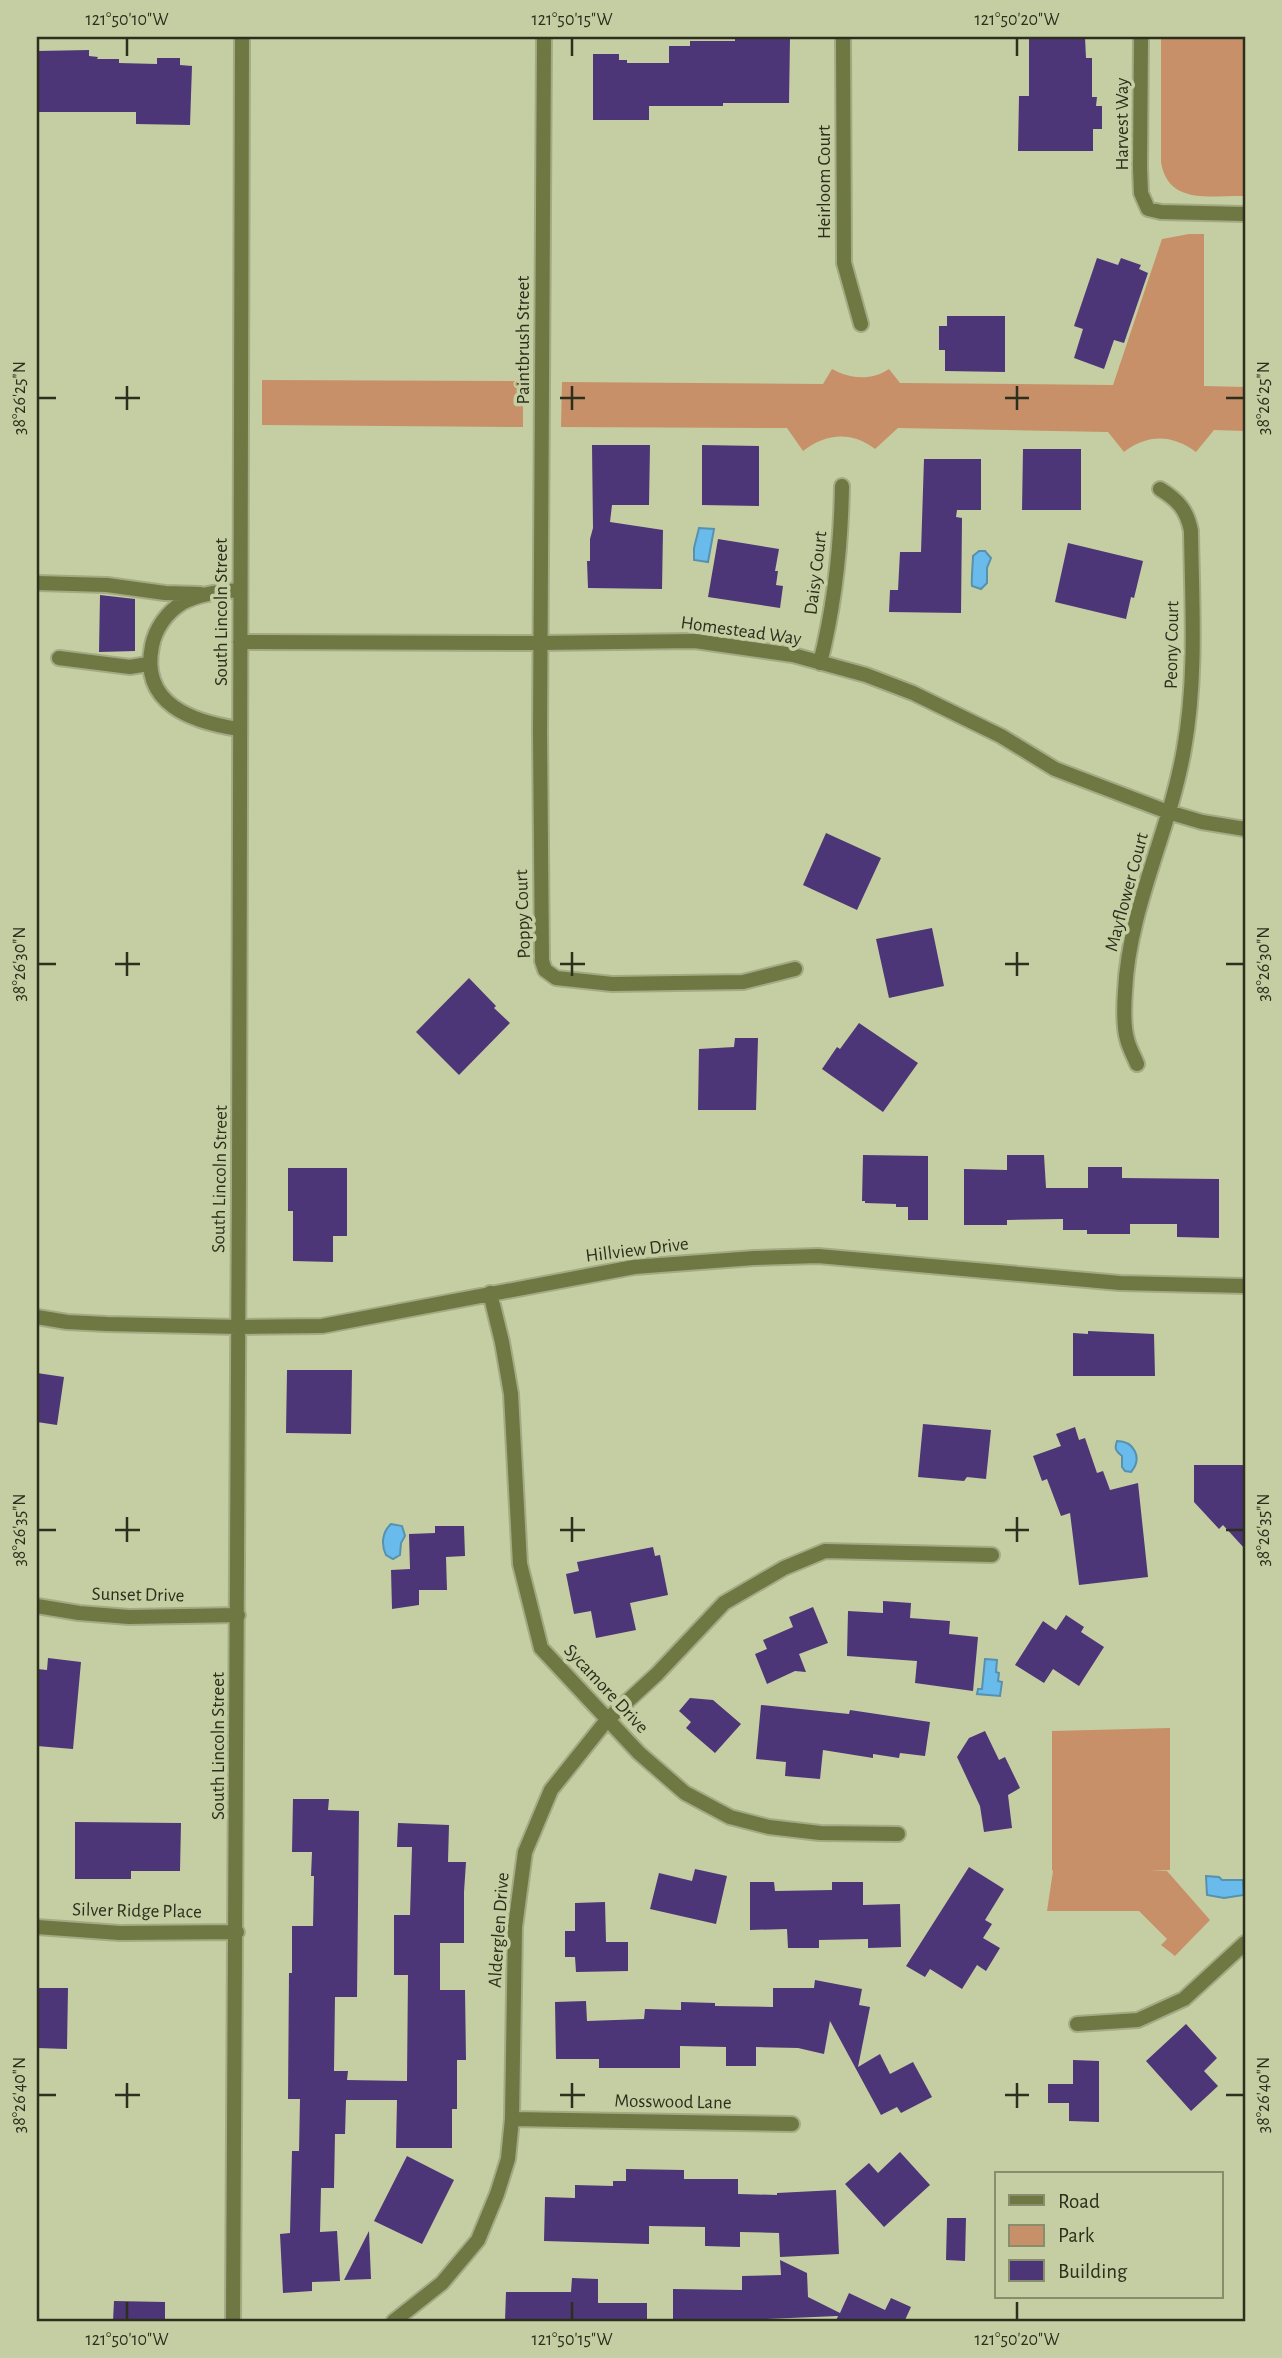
<svg xmlns="http://www.w3.org/2000/svg" width="1282" height="2358" font-family="'Alegreya Sans',sans-serif">
  <style>
    .green { fill: #c79069 }
    .water { fill: #69bbec; stroke: #5791ae; stroke-width: 2 }
    .building { fill: #4c3677 }
    .lines { fill: none; stroke-linecap: round; stroke-linejoin: round }
    .lane-casing { stroke: #a3ab85; stroke-width: 18 }
    .street-casing { stroke: #a3ab85; stroke-width: 18 }
    .lane { stroke: #6f7743; stroke-width: 14 }
    .street { stroke: #6f7743; stroke-width: 14 }
    .ticks { fill: none; stroke: #2c2f1e; stroke-width: 2.5 }
    .labels { text-anchor: middle; dominant-baseline: central; stroke-width: 7; stroke-linejoin: round; paint-order: stroke }
    .street-label { font-size: 19px; fill: #2c2f1e; stroke: #c5cea2 }
    .neatline { fill: none; stroke: #2c2f1e; stroke-width: 2.5 }
    .ticks-label { font-size: 18px; text-anchor: middle; fill: #2c2f1e }
  </style>
  <rect width="100%" height="100%" fill="#c5cea2"/>
  <path class="green" d="M 1161,37 L 1245,37 L 1245,196 C 1212,195 1168,206 1161,162 Z
    M 1189,234 L 1204,234 L 1204,386 L 1245,387 L 1245,431 L 1214,430 L 1196,452 C 1172,434 1147,434 1124,452 L 1108,432 L 898,428 L 875,449 C 852,431 826,433 803,451 L 787,428 L 561,427 L 562,382 L 823,384 L 832,369 C 850,379 871,381 889,369 L 900,383 L 1113,385 L 1162,239 Z
    M 262,380 L 523,381 L 523,427 L 262,425 Z
    M 1170,1728 L 1170,1870 L 1150,1871 L 1167,1871 L 1210,1920 L 1175,1956 L 1161,1945 L 1167,1939 L 1139,1911 L 1047,1911 L 1053,1871 L 1052,1870 L 1052,1731 Z"/>
  <path class="water" d="M 699,528 L 714,529 L 708,562 L 694,560 L 694,548 Z
    M 979,551 L 985,551 L 991,558 L 987,568 L 987,583 L 981,589 L 972,586 C 971,584 973,561 973,556 Z
    M 1117,1441 C 1134,1441 1143,1458 1131,1472 L 1125,1471 L 1122,1467 L 1122,1456 C 1116,1451 1114,1449 1117,1441 Z
    M 391,1524 L 402,1526 L 405,1536 L 401,1543 L 400,1555 L 393,1559 L 386,1555 C 381,1545 382,1532 391,1524 Z
    M 985,1659 L 997,1660 L 996,1672 L 999,1673 L 998,1681 L 1002,1682 L 1000,1696 L 977,1694 L 978,1689 L 982,1689 Z
    M 1206,1876 L 1219,1877 L 1222,1880 L 1243,1880 L 1244,1895 L 1224,1898 L 1207,1895 Z"/>
  <path class="building" d="M 735,37 L 790,37 L 789,103 L 723,103 L 723,106 L 649,106 L 649,120 L 593,120 L 593,54 L 619,54 L 619,60 L 627,60 L 627,63 L 669,63 L 669,46 L 690,46 L 690,41 L 735,41 Z
    M 1029,37 L 1085,37 L 1086,58 L 1092,58 L 1092,97 L 1097,97 L 1096,106 L 1102,106 L 1102,129 L 1093,129 L 1093,151 L 1018,151 L 1019,96 L 1029,96 Z
    M 89,50 L 89,56 L 98,57 L 97,59 L 119,59 L 119,63 L 157,64 L 157,58 L 180,58 L 180,65 L 192,66 L 190,125 L 136,124 L 136,112 L 37,112 L 37,51 Z
    M 1097,258 L 1118,265 L 1121,258 L 1141,265 L 1139,269 L 1148,273 L 1124,343 L 1114,340 L 1104,369 L 1074,358 L 1083,329 L 1074,326 Z
    M 947,316 L 1005,316 L 1005,372 L 945,371 L 945,350 L 939,350 L 939,326 L 947,326 Z
    M 592,445 L 650,445 L 649,505 L 612,505 L 610,522 L 663,530 L 662,589 L 588,588 L 587,561 L 590,561 L 590,539 L 593,528 Z
    M 702,445 L 759,446 L 759,506 L 702,505 Z
    M 1023,449 L 1081,449 L 1081,510 L 1022,510 Z
    M 924,459 L 981,459 L 981,510 L 957,510 L 956,517 L 962,518 L 961,613 L 889,612 L 890,590 L 898,590 L 900,552 L 921,552 Z
    M 718,539 L 779,549 L 775,571 L 778,571 L 776,585 L 783,586 L 780,608 L 708,597 Z
    M 1068,543 L 1143,561 L 1134,598 L 1131,597 L 1126,619 L 1055,602 Z
    M 100,595 L 135,599 L 135,651 L 99,652 Z
    M 826,833 L 881,858 L 857,910 L 803,885 Z
    M 932,928 L 944,986 L 889,998 L 876,939 Z
    M 469,978 L 496,1006 L 494,1008 L 510,1023 L 459,1075 L 416,1032 Z
    M 859,1023 L 918,1063 L 883,1112 L 822,1069 L 837,1047 L 840,1049 Z
    M 735,1038 L 758,1038 L 756,1110 L 698,1110 L 699,1049 L 734,1047 Z
    M 863,1155 L 928,1156 L 928,1220 L 908,1220 L 908,1207 L 896,1207 L 896,1204 L 865,1203 L 865,1201 L 862,1201 Z
    M 1007,1155 L 1044,1155 L 1046,1188 L 1088,1188 L 1088,1167 L 1122,1167 L 1122,1178 L 1219,1179 L 1219,1238 L 1177,1237 L 1177,1224 L 1130,1224 L 1130,1234 L 1087,1234 L 1087,1230 L 1063,1230 L 1063,1219 L 1007,1220 L 1007,1225 L 964,1225 L 964,1169 L 1007,1170 Z
    M 288,1168 L 347,1168 L 347,1236 L 333,1236 L 333,1262 L 293,1261 L 293,1211 L 288,1211 Z
    M 1088,1331 L 1154,1334 L 1155,1376 L 1073,1376 L 1073,1333 L 1088,1334 Z
    M 287,1370 L 352,1370 L 351,1434 L 286,1433 Z
    M 37,1373 L 64,1377 L 57,1425 L 37,1422 Z
    M 923,1424 L 991,1430 L 986,1479 L 967,1477 L 964,1481 L 918,1477 Z
    M 1075,1427 L 1079,1440 L 1085,1438 L 1097,1473 L 1103,1471 L 1110,1490 L 1138,1483 L 1148,1577 L 1079,1585 L 1070,1513 L 1061,1516 L 1047,1479 L 1042,1481 L 1033,1456 L 1061,1446 L 1056,1434 Z
    M 1194,1465 L 1245,1465 L 1245,1549 L 1223,1525 L 1219,1529 L 1194,1502 Z
    M 435,1526 L 464,1526 L 465,1556 L 446,1557 L 447,1590 L 419,1590 L 419,1605 L 392,1609 L 391,1570 L 410,1569 L 409,1534 L 435,1533 Z
    M 653,1547 L 655,1556 L 660,1555 L 668,1595 L 630,1603 L 636,1630 L 596,1638 L 591,1611 L 574,1614 L 566,1574 L 579,1571 L 577,1562 Z
    M 883,1601 L 911,1603 L 910,1618 L 950,1621 L 949,1634 L 978,1637 L 973,1691 L 915,1683 L 917,1661 L 847,1656 L 848,1611 L 883,1613 Z
    M 813,1607 L 828,1643 L 799,1654 L 806,1672 L 795,1671 L 767,1684 L 755,1654 L 767,1649 L 763,1640 L 793,1627 L 789,1617 Z
    M 1066,1615 L 1084,1627 L 1081,1632 L 1104,1647 L 1079,1686 L 1053,1669 L 1044,1683 L 1015,1665 L 1043,1621 L 1056,1630 Z
    M 48,1658 L 81,1662 L 73,1749 L 37,1746 L 37,1669 L 47,1670 Z
    M 690,1698 L 713,1700 L 741,1724 L 715,1753 L 686,1728 L 691,1722 L 679,1711 Z
    M 761,1705 L 849,1714 L 850,1710 L 930,1722 L 925,1756 L 900,1753 L 899,1758 L 873,1754 L 873,1758 L 823,1750 L 820,1779 L 785,1776 L 786,1762 L 756,1759 Z
    M 985,1731 L 999,1760 L 1005,1757 L 1020,1788 L 1008,1795 L 1012,1828 L 984,1832 L 980,1806 L 957,1757 L 969,1738 Z
    M 293,1799 L 329,1799 L 328,1810 L 359,1811 L 357,1997 L 335,1997 L 334,2071 L 348,2071 L 347,2080 L 407,2081 L 408,1975 L 394,1975 L 394,1915 L 410,1915 L 412,1847 L 397,1847 L 398,1823 L 449,1825 L 448,1862 L 466,1862 L 464,1892 L 464,1943 L 440,1943 L 440,1990 L 465,1990 L 466,2060 L 457,2060 L 457,2109 L 452,2109 L 452,2148 L 396,2148 L 397,2100 L 346,2100 L 345,2134 L 335,2134 L 334,2188 L 321,2188 L 320,2232 L 337,2231 L 340,2281 L 312,2282 L 312,2291 L 283,2293 L 280,2234 L 290,2233 L 292,2151 L 299,2151 L 300,2099 L 288,2099 L 289,1973 L 292,1973 L 292,1926 L 313,1926 L 314,1876 L 311,1876 L 312,1852 L 292,1852 Z
    M 75,1822 L 181,1823 L 180,1871 L 131,1871 L 131,1879 L 75,1879 Z
    M 969,1867 L 1004,1889 L 985,1920 L 992,1924 L 983,1938 L 1000,1948 L 986,1971 L 977,1965 L 962,1989 L 930,1969 L 925,1977 L 906,1966 Z
    M 695,1869 L 727,1876 L 716,1924 L 650,1909 L 659,1873 L 692,1881 Z
    M 750,1882 L 774,1882 L 775,1891 L 832,1890 L 832,1882 L 863,1882 L 863,1905 L 900,1904 L 901,1947 L 868,1948 L 868,1939 L 819,1940 L 819,1948 L 788,1948 L 787,1929 L 750,1930 Z
    M 605,1902 L 606,1942 L 628,1942 L 628,1971 L 576,1972 L 575,1957 L 565,1957 L 565,1931 L 575,1931 L 575,1903 Z
    M 815,1980 L 862,1989 L 859,2005 L 870,2007 L 858,2067 L 880,2054 L 890,2074 L 913,2062 L 932,2097 L 901,2113 L 897,2107 L 881,2115 L 830,2021 L 824,2054 L 798,2048 L 756,2047 L 756,2066 L 726,2066 L 726,2047 L 680,2046 L 680,2068 L 599,2068 L 599,2059 L 556,2059 L 555,2002 L 586,2001 L 587,2021 L 644,2019 L 645,2009 L 681,2010 L 681,2002 L 715,2003 L 715,2006 L 773,2007 L 773,1988 L 814,1988 Z
    M 37,1988 L 68,1988 L 67,2049 L 37,2048 Z
    M 1186,2024 L 1217,2058 L 1204,2071 L 1218,2086 L 1191,2111 L 1146,2061 Z
    M 1073,2060 L 1099,2061 L 1099,2122 L 1069,2121 L 1069,2103 L 1048,2103 L 1048,2084 L 1073,2084 Z
    M 900,2152 L 930,2185 L 884,2227 L 845,2184 L 869,2163 L 878,2173 Z
    M 407,2156 L 454,2180 L 422,2244 L 374,2221 Z
    M 626,2169 L 684,2170 L 684,2179 L 738,2179 L 738,2194 L 777,2195 L 777,2193 L 836,2190 L 839,2254 L 780,2257 L 779,2233 L 740,2232 L 740,2247 L 705,2246 L 705,2227 L 649,2226 L 649,2244 L 544,2241 L 545,2197 L 575,2198 L 575,2185 L 613,2186 L 613,2181 L 626,2181 Z
    M 947,2218 L 966,2218 L 965,2261 L 946,2260 Z
    M 369,2231 L 371,2279 L 344,2280 Z
    M 780,2260 L 807,2273 L 808,2297 L 840,2313 L 849,2293 L 885,2310 L 891,2298 L 911,2307 L 905,2320 L 908,2321 L 836,2321 L 838,2316 L 766,2319 L 766,2321 L 673,2321 L 673,2289 L 742,2290 L 742,2276 L 781,2275 Z
    M 572,2278 L 598,2279 L 598,2303 L 647,2303 L 647,2321 L 505,2321 L 506,2292 L 571,2292 Z
    M 114,2301 L 165,2302 L 165,2321 L 113,2321 Z"/>
  <g class="lines">
    <defs>
      <path id="lane" d="M 37,583 L 107,585 L 165,593 L 200,594
        M 59,658 L 130,667 L 148,664
        M 239,729 C 192,722 140,704 152,646 C 155,629 167,612 182,603 C 200,593 220,592 240,590"/>
      <path id="street" d="M 544,37 L 540,733 L 542,961 L 545,970 L 556,978 L 612,984 L 743,982 L 795,969
        M 843,37 L 844,263 L 861,324
        M 1141,37 L 1140,168 L 1141,193 L 1148,209 L 1161,212 L 1245,214
        M 240,642 L 540,643 L 695,641 L 793,655 L 866,675 L 913,693 L 1001,736 L 1055,769 L 1168,812 L 1202,822 L 1245,829
        M 820,663 C 835,604 841,547 842,486
        M 1137,1064 C 1134,1056 1129,1048 1127,1039 C 1123,1025 1124,1006 1125,991 C 1129,907 1170,831 1184,749 C 1197,677 1192,604 1191,531 C 1187,510 1178,500 1160,489
        M 490,1293 L 502,1342 L 511,1394 L 520,1564 L 541,1648 L 639,1753 L 685,1793 L 730,1817 L 769,1827 L 820,1833 L 898,1834
        M 37,1317 L 67,1322 L 107,1324 L 238,1327 L 322,1326 L 634,1267 L 754,1258 L 818,1256 L 1120,1283 L 1245,1286
        M 37,1606 L 79,1613 L 129,1617 L 238,1615
        M 37,1927 L 120,1933 L 237,1932
        M 1077,2024 L 1138,2020 L 1184,1999 L 1245,1943
        M 512,2119 L 792,2124
        M 233,2321 C 240,1560 239,798 242,37
        M 394,2321 L 442,2283 L 478,2240 L 497,2194 L 508,2159 L 512,2119 L 515,1927 L 525,1852 L 551,1790 L 607,1720 L 657,1674 L 724,1603 L 784,1568 L 825,1551 L 992,1555"/>
    </defs>
    <use href="#lane" class="lane-casing"/>
    <use href="#street" class="street-casing"/>
    <use href="#lane" class="lane"/>
    <use href="#street" class="street"/>
  </g>
  <path class="ticks" d="M 127,38 L 127,56M 572,38 L 572,56M 1017,38 L 1017,56M 127,386 L 127,410M 572,386 L 572,410M 1017,386 L 1017,410M 38,398 L 56,398M 115,398 L 140,398M 560,398 L 585,398M 1005,398 L 1029,398M 1226,398 L 1244,398M 127,952 L 127,976M 572,952 L 572,976M 1017,952 L 1017,976M 38,964 L 56,964M 115,964 L 140,964M 560,964 L 585,964M 1005,964 L 1029,964M 1226,964 L 1244,964M 127,1517 L 127,1542M 572,1517 L 572,1542M 1017,1517 L 1017,1542M 38,1530 L 56,1530M 115,1530 L 140,1530M 560,1530 L 585,1530M 1005,1530 L 1029,1530M 1226,1530 L 1244,1530M 127,2083 L 127,2108M 572,2083 L 572,2108M 1017,2083 L 1017,2108M 38,2095 L 56,2095M 115,2095 L 140,2095M 560,2095 L 585,2095M 1005,2095 L 1029,2095M 1226,2095 L 1244,2095M 127,2302 L 127,2320M 572,2302 L 572,2320M 1017,2302 L 1017,2320"/>
  <g class="labels">
    <g class="street-label">
      <text transform="translate(1122 124) rotate(-90)">Harvest Way</text>
      <text transform="translate(824 182) rotate(-90)">Heirloom Court</text>
      <text transform="translate(523 340) rotate(-90)">Paintbrush Street</text>
      <text transform="translate(816 573) rotate(-83)">Daisy Court</text>
      <text transform="translate(221 612) rotate(-90)">South Lincoln Street</text>
      <text transform="translate(741 631) rotate(8)">Homestead Way</text>
      <text transform="translate(1172 645) rotate(-89)">Peony Court</text>
      <text transform="translate(1127 892) rotate(-75)">Mayflower Court</text>
      <text transform="translate(523 914) rotate(-92)">Poppy Court</text>
      <text transform="translate(220 1179) rotate(-89)">South Lincoln Street</text>
      <text transform="translate(637 1250) rotate(-7)">Hillview Drive</text>
      <text transform="translate(138 1595) rotate(1)">Sunset Drive</text>
      <text transform="translate(606 1689) rotate(47)">Sycamore Drive</text>
      <text transform="translate(218 1746) rotate(-90)">South Lincoln Street</text>
      <text transform="translate(137 1911) rotate(1)">Silver Ridge Place</text>
      <text transform="translate(499 1930) rotate(-86)">Alderglen Drive</text>
      <text transform="translate(673 2102) rotate(1)">Mosswood Lane</text>
    </g>
  </g>
  <rect width="1282" height="2358" fill="none" stroke="#c5cea2" stroke-width="77"/>
  <rect x="995" y="2172" width="228" height="126" fill="#c5cea2" stroke="#888e6d" stroke-width="2"/>
  <rect x="1009" y="2195" width="35" height="10" fill="#6f7743" stroke="#888e6d" stroke-width="2"/>
  <text x="1058" y="2208" font-size="21" fill="#2c2f1e">Road</text>
  <rect x="1009" y="2225" width="35" height="21" fill="#c79069" stroke="#888e6d" stroke-width="2"/>
  <text x="1058" y="2242" font-size="21" fill="#2c2f1e">Park</text>
  <rect x="1009" y="2260" width="35" height="21" fill="#4c3677" stroke="#888e6d" stroke-width="2"/>
  <text x="1058" y="2278" font-size="21" fill="#2c2f1e">Building</text>
  <rect x="38" y="38" width="1206" height="2282" class="neatline"/>
  <g class="ticks-label">
    <text x="127" y="25">121°50'10"W</text>
    <text x="572" y="25">121°50'15"W</text>
    <text x="1017" y="25">121°50'20"W</text>
    <text transform="translate(1263 398) rotate(-90)" y="6">38°26'25"N</text>
    <text transform="translate(19 398) rotate(-90)" y="6">38°26'25"N</text>
    <text transform="translate(19 964) rotate(-90)" y="6">38°26'30"N</text>
    <text transform="translate(1263 964) rotate(-90)" y="6">38°26'30"N</text>
    <text transform="translate(19 1530) rotate(-90)" y="6">38°26'35"N</text>
    <text transform="translate(1263 1530) rotate(-90)" y="6">38°26'35"N</text>
    <text transform="translate(19 2095) rotate(-90)" y="6">38°26'40"N</text>
    <text transform="translate(1263 2095) rotate(-90)" y="6">38°26'40"N</text>
    <text x="127" y="2345">121°50'10"W</text>
    <text x="572" y="2345">121°50'15"W</text>
    <text x="1017" y="2345">121°50'20"W</text>
  </g>
</svg>
